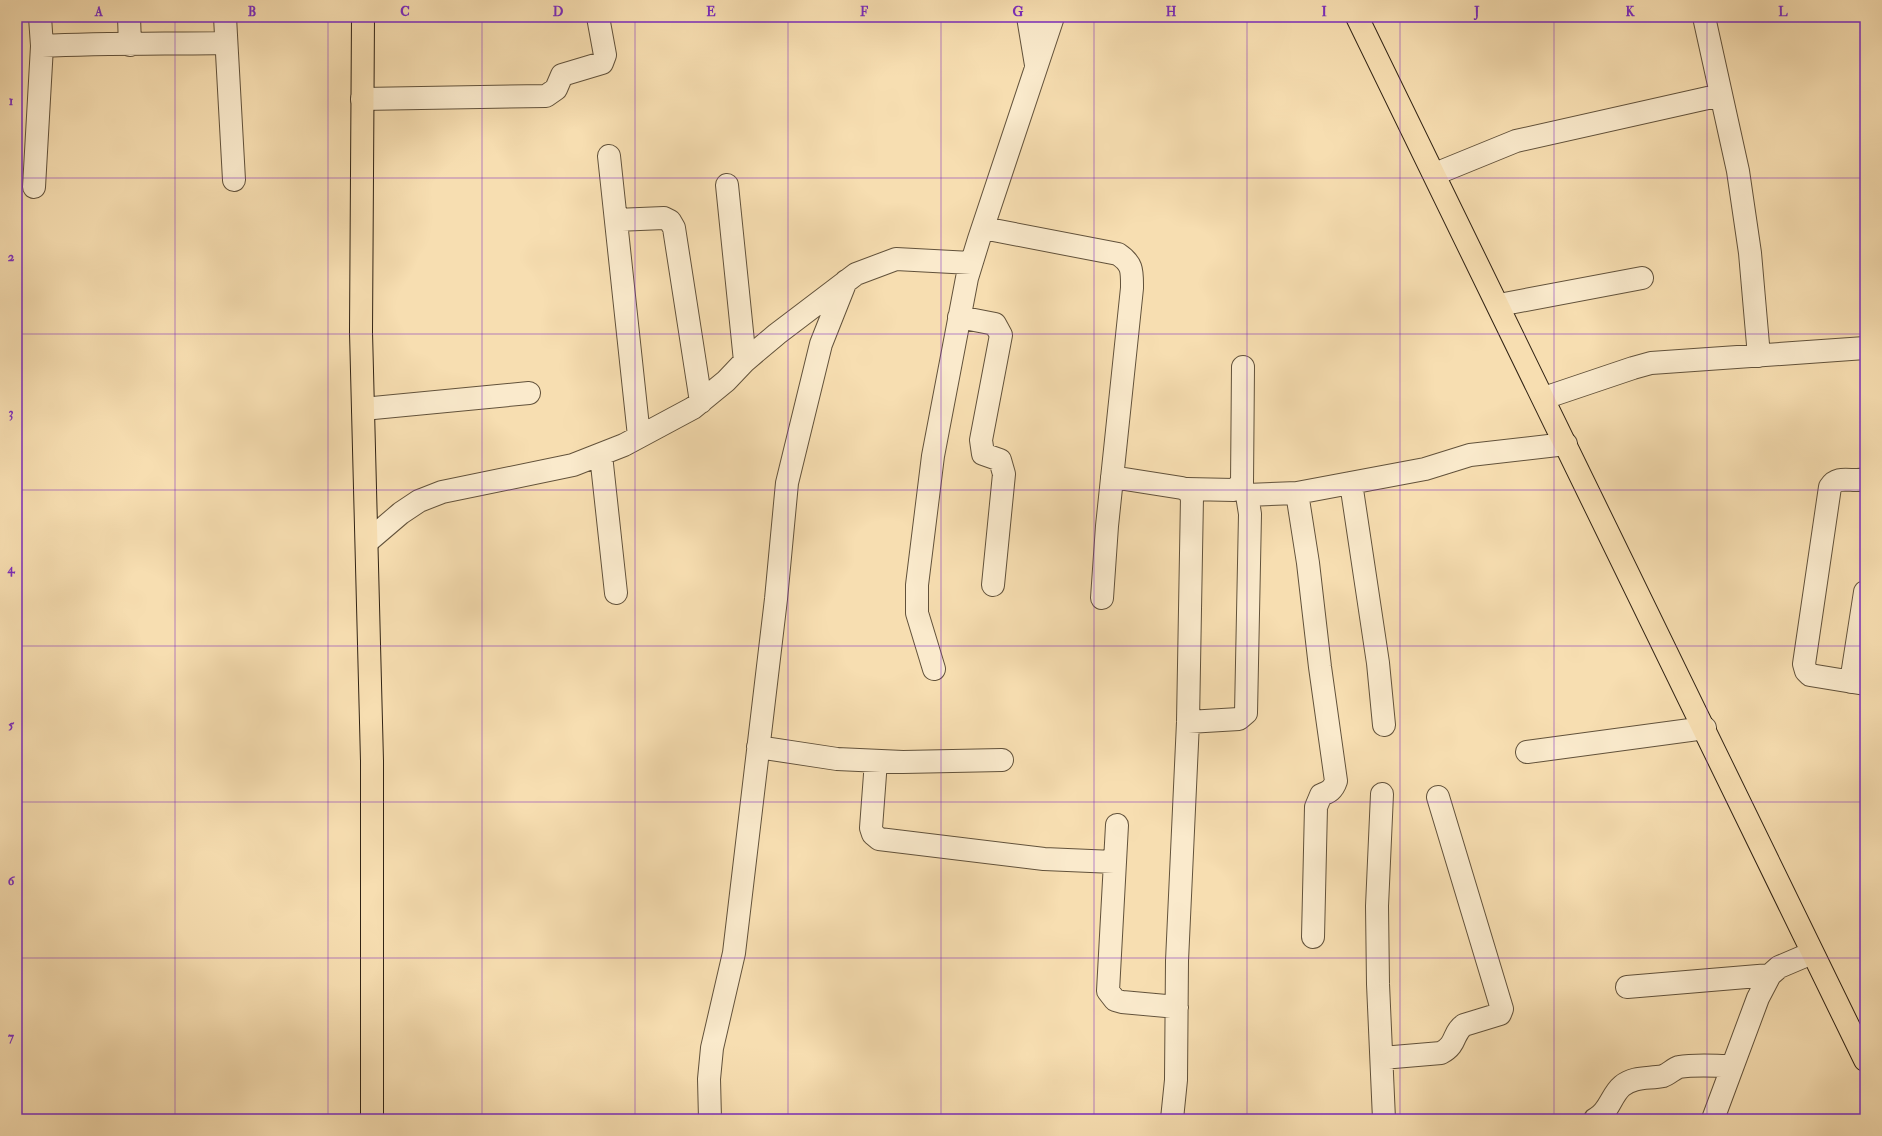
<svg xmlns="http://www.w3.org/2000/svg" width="1882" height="1136" font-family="'IM FELL Double Pica',serif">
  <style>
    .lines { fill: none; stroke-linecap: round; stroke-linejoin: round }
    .minor-casing { stroke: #62523b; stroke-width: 24 }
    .major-casing { stroke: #312314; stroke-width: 24 }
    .minor { stroke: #faeacc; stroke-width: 22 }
    .major { stroke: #f7deb1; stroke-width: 22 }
    .grid { fill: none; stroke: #7b2cbf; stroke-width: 1; stroke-opacity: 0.55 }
    .neatline { fill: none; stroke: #7b2cbf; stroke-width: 1.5 }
    .grid-label { font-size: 13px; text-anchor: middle; font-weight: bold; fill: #7b2cbf }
  </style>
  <rect width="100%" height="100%" fill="#f7deb1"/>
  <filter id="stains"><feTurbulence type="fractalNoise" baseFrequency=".005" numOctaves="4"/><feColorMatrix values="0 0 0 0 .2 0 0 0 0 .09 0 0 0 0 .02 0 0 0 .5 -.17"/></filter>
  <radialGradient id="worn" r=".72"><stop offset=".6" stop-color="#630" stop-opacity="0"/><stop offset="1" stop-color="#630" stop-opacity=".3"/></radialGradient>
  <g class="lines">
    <defs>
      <path id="minor" d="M 40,17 L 42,46 C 103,43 165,44 226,43
        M 129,17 L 130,45
        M 225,17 L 234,180
        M 1028,17 L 1036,65
        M 1704,17 L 1738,171 L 1750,253 L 1759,356
        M 362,99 L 546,96 L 556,89 L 562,75 L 602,63 L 605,55 L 598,17
        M 609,156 L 639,436
        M 1435,174 L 1516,141 L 1721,95
        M 727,185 L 745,361
        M 34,187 L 42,46
        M 616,220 L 664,218 L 670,221 L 674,228 L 701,402
        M 983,228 L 1118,254 C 1133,264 1132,271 1132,288 L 1107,526 L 1102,598
        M 1499,305 L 1642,278
        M 959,317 L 995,324 L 1001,335 L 981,440 L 983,454 L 1000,460 L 1004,474 L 993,585
        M 1544,398 L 1633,368 L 1651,363 L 1865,348
        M 363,409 L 529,393
        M 601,455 L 616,593
        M 1112,477 L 1182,488 L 1190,492 L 1192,497 L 1188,722 L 1177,961 L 1176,1080 L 1172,1119
        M 1865,479 C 1853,483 1838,474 1830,487 L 1804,664 L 1806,671 L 1810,675 L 1865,684
        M 1351,483 L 1378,663 L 1384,725
        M 1187,489 L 1234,490 L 1242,483 L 1243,367
        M 1297,493 L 1308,563 L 1320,667 L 1336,781 C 1333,790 1329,792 1321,795 L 1316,807 L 1313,937
        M 1247,495 L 1297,493 L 1425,469 L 1470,455 L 1566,444
        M 367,542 L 401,513 L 419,501 L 442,492 L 573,465 L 624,445 L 693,408 L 726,381 L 745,361 L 777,334 L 856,274 L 896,259 L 971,263
        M 934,669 L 917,613 L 917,585 L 933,456 L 967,278 L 979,239 L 1053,17
        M 1851,682 L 1865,592
        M 1188,722 L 1239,719 L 1246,713 L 1250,514 L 1247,495 L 1239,487
        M 758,747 L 837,759 L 903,762 L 1002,760
        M 1527,752 L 1705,728
        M 876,761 L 871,828 L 873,834 L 879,839 L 1044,859 L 1114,862
        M 1382,794 L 1377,906 L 1378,984 L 1384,1119
        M 1117,825 L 1108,991 L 1115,1000 L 1122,1002 L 1177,1007
        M 1627,987 L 1770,975
        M 1382,1058 L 1441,1053 C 1458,1044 1452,1033 1464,1025 L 1500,1014 L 1502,1009 L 1438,797
        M 710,1119 L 709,1079 L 712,1048 L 734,953 L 776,599 L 787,483 L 821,344 L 846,281
        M 1595,1119 C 1609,1113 1611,1095 1622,1086 C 1634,1076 1649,1079 1663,1076 C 1669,1074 1673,1069 1679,1067 C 1696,1064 1715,1066 1732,1066
        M 1713,1119 L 1758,998 L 1770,975 L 1779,967 L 1812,953"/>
      <path id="major" d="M 363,17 L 361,332 L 372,761 L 372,1119
        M 1357,17 L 1865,1060"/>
    </defs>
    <use href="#minor" class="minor-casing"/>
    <use href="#major" class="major-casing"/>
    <use href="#minor" class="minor"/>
    <use href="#major" class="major"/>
  </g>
  <path class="grid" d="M 175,17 L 175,1119M 328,17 L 328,1119M 482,17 L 482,1119M 635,17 L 635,1119M 788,17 L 788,1119M 941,17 L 941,1119M 1094,17 L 1094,1119M 1247,17 L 1247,1119M 1400,17 L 1400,1119M 1554,17 L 1554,1119M 1707,17 L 1707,1119M 17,178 L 1865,178M 17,334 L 1865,334M 17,490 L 1865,490M 17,646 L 1865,646M 17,802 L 1865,802M 17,958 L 1865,958"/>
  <rect width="1882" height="1136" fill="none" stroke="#f7deb1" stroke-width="44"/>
  <rect x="22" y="22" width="1838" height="1092" class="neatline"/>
  <g class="grid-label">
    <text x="99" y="16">A</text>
    <text x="252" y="16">B</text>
    <text x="405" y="16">C</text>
    <text x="558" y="16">D</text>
    <text x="711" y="16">E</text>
    <text x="864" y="16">F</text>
    <text x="1018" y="16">G</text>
    <text x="1171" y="16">H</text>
    <text x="1324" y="16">I</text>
    <text x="1477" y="16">J</text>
    <text x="1630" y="16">K</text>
    <text x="1783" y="16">L</text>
    <text x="11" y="105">1</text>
    <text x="11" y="261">2</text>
    <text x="11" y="417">3</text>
    <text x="11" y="573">4</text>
    <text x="11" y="729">5</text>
    <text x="11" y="885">6</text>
    <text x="11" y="1041">7</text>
  </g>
  <rect width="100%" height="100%" filter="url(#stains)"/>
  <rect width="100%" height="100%" fill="url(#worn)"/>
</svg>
